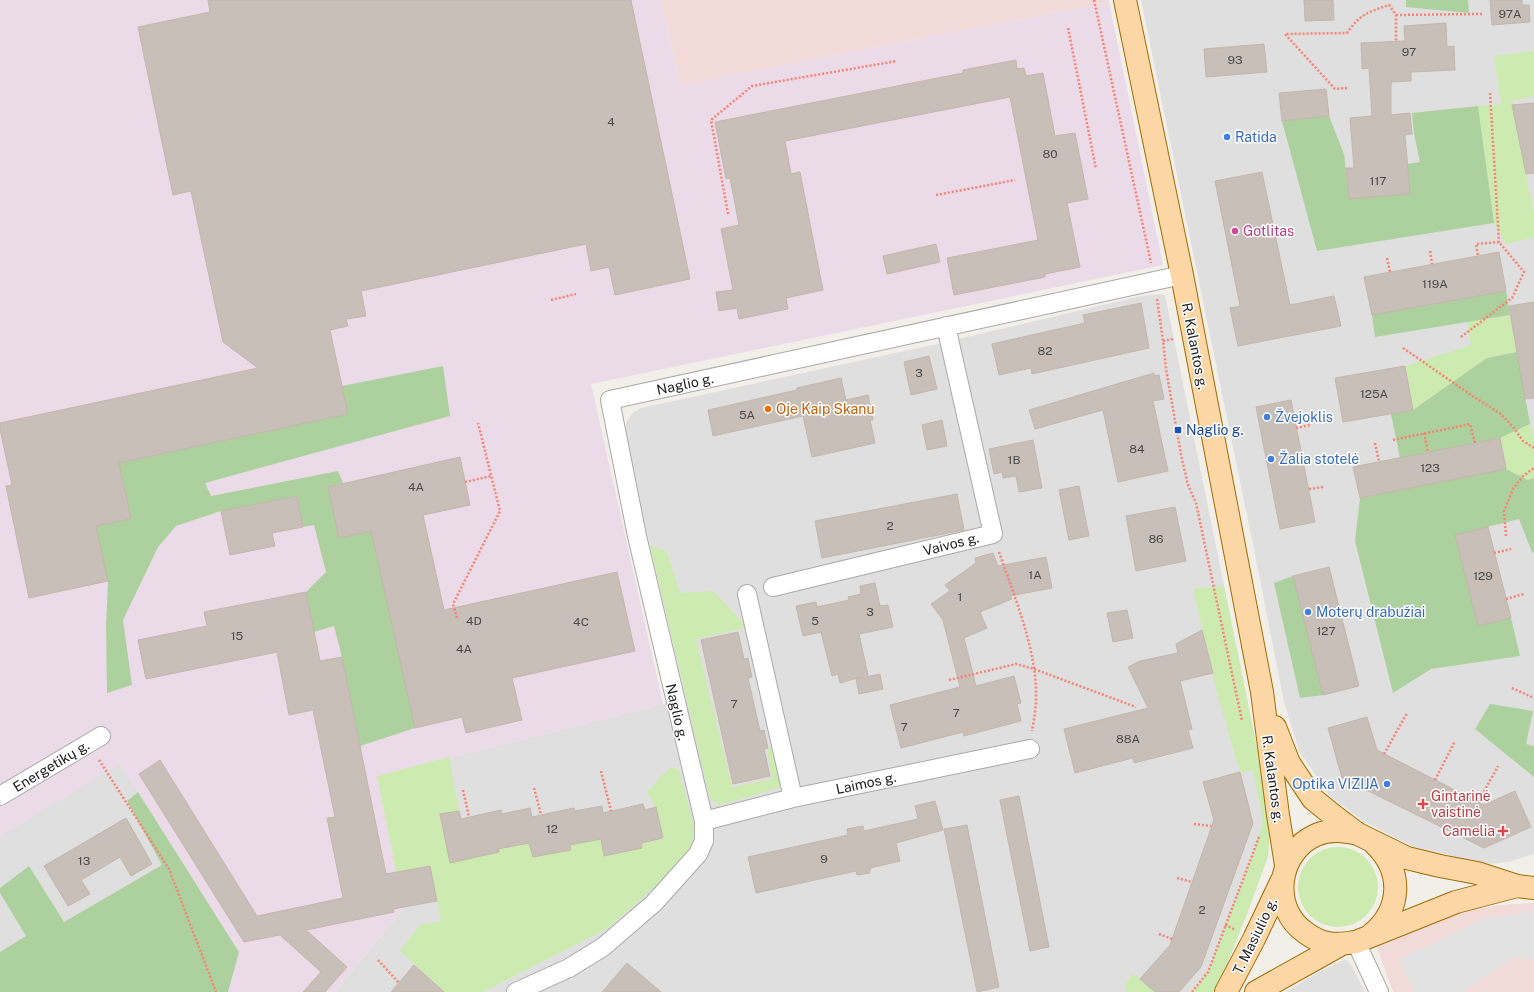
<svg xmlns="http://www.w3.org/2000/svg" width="1534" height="992" font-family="'Public Sans',sans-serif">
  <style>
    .residential { fill: #e0dfdf }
    .commercial { fill: #f2dad9 }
    .industrial { fill: #ebdbe8 }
    .grass { fill: #cdebb0 }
    .forest { fill: #add19e }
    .parking { fill: #e2e2e2 }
    .building { fill: #c7bfb8; stroke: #c4b6ab }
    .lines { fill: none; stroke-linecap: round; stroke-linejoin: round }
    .minor-casing { stroke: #a9a9a9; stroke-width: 20 }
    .primary-casing { stroke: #a06b00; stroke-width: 24 }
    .path { stroke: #fa8072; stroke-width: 2.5; stroke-dasharray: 2 2; stroke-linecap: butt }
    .minor { stroke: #fff; stroke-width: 18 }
    .primary { stroke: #fcd6a4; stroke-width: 22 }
    .shop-dot { fill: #3f7fe0; stroke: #fff; stroke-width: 1.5 }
    .hotel-dot { fill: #d1479c; stroke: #fff; stroke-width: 1.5 }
    .food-dot { fill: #e8710a; stroke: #fff; stroke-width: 1.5 }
    .transit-dot { fill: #1a4fb4; stroke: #fff; stroke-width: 1.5 }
    .health-dot { fill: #e0444e; stroke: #fff; stroke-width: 1.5 }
    .labels { text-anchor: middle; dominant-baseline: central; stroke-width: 3; stroke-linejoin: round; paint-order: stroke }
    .number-label { font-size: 12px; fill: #4b4948 }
    .shop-label { font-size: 14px; fill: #366cbe; stroke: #fff; text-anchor: start }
    .hotel-label { font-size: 14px; fill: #b23c85; stroke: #fff; text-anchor: start }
    .street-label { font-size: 14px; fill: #222; stroke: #fff }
    .food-label { font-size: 14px; fill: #c56008; stroke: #fff; text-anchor: start }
    .transit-label { font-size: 14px; fill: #164399; stroke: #fff; text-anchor: start }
    .health-label { font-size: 14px; fill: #be3a42; stroke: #fff; text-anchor: start }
  </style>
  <rect width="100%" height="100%" fill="#f2efe9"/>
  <path class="residential" d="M 1141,0 L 1534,0 L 1534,854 L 1508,862 L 1489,864 L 1414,847 L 1363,821 L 1329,795 L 1299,751 L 1284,702 L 1255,554 Z
    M 1159,294 L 1165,295 L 1268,802 L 1268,856 L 1248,911 L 1221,979 L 1213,992 L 335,992 L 404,908 L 377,776 L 663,704 L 686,700 L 624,435 L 627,421 L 633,413 L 641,408 L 937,344 L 1141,296 Z
    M 120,763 L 239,952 L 228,992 L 0,992 L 0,836 Z
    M 1346,959 L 1353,968 L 1365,992 L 1286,992 L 1317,973 Z"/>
  <path class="commercial" d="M 661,0 L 1109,0 L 1109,2 L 680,85 Z
    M 1534,903 L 1534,992 L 1393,992 L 1377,947 L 1424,927 L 1469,910 L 1501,905 Z"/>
  <path class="industrial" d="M 0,0 L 661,0 L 680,85 L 1109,2 L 1163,265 L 591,384 L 663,704 L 377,776 L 404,908 L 335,992 L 228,992 L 239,951 L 120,764 L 0,836 Z"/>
  <path class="grass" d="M 1534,51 L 1534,96 L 1512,101 L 1534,214 L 1534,237 L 1506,244 L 1494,223 L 1478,106 L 1501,104 L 1494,56 Z
    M 1510,316 L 1517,352 L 1487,358 L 1413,410 L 1405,366 L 1471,345 L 1467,322 Z
    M 1530,424 L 1533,437 L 1534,437 L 1534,478 L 1528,480 L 1506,469 L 1500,438 Z
    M 650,545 L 667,552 L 680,593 L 713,591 L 747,627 L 696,639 L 732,787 L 772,779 L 767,749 L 775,747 L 781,787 L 720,805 L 710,799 Z
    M 1224,586 L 1268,802 L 1270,829 L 1268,856 L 1248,911 L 1221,979 L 1213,992 L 1192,992 L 1208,972 L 1251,859 L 1262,826 L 1262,815 L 1253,771 L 1240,772 L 1217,693 L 1193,589 Z
    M 449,757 L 459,811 L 440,815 L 446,844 L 453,843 L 458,861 L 498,852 L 498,849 L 529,843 L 533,857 L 571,850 L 570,845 L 601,839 L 604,856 L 641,843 L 663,838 L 656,807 L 647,793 L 663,774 L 672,767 L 679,770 L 694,826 L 692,843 L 679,865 L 608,928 L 483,992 L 435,992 L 439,987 L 400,951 L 420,925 L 441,921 L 430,867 L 396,872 L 377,776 Z
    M1298 887a40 40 0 1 1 80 0a40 40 0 1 1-80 0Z
    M 1132,974 L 1140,979 L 1155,992 L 1127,992 L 1124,987 Z"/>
  <path class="forest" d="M 1406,0 L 1468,0 L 1469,13 L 1406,7 Z
    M 1478,106 L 1494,223 L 1317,251 L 1282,121 L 1329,116 L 1344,154 L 1349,198 L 1409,194 L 1407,164 L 1420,162 L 1414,134 L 1412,113 Z
    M 1506,291 L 1510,315 L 1375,337 L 1372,315 Z
    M 1517,352 L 1530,424 L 1500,438 L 1400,458 L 1391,414 L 1413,410 L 1487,358 Z
    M 443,366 L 450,416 L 205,483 L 211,496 L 338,471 L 343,483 L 328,487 L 339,538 L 371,531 L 415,728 L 360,746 L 342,657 L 334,626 L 314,632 L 306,592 L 326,572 L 314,525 L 303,527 L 296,496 L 221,511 L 176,526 L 158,547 L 123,620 L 132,685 L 107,693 L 106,627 L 108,581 L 96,526 L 119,463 L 348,414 L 342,386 Z
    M 1506,469 L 1528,480 L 1534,478 L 1534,553 L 1532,552 L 1519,519 L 1455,535 L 1478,626 L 1511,618 L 1520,656 L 1431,669 L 1393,693 L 1355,541 L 1360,498 Z
    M 1293,576 L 1323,695 L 1300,698 L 1274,583 Z
    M 1490,704 L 1533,711 L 1526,744 L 1534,746 L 1534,777 L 1475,729 Z
    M 138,792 L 239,952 L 228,992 L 0,992 L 0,952 L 26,936 L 0,893 L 0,888 L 29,866 L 64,922 L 162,865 L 127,801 Z"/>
  <path class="parking" d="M 1534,911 L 1534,960 L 1514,957 L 1463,992 L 1414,992 L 1399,959 L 1485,918 Z"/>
  <path class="building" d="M 208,0 L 631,0 L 690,279 L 615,295 L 609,267 L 591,271 L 586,244 L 361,291 L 366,316 L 346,319 L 348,326 L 330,330 L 348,414 L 119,463 L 131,519 L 96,526 L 108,581 L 29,598 L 6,486 L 12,485 L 0,429 L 0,423 L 258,368 L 223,342 L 191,191 L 173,195 L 138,27 L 210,12 Z
    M 1304,0 L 1333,0 L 1334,20 L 1305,21 Z
    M 1490,0 L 1522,0 L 1522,5 L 1529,5 L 1530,22 L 1492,25 Z
    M 1446,23 L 1447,47 L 1454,46 L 1455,70 L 1411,72 L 1411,81 L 1391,82 L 1391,115 L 1410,113 L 1412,134 L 1405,135 L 1410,194 L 1349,199 L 1346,168 L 1354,168 L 1350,118 L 1372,116 L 1369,68 L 1362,69 L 1361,43 L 1405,41 L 1404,26 Z
    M 1264,44 L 1267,72 L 1206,77 L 1204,49 Z
    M 1016,60 L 1017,69 L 1024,68 L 1026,76 L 1043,73 L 1055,136 L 1075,133 L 1088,199 L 1067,203 L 1080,267 L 1045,274 L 1045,277 L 954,295 L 947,258 L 1038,240 L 1010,97 L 785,141 L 791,174 L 800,172 L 823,290 L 786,298 L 788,309 L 739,319 L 737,308 L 719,311 L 716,292 L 733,290 L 721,229 L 739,225 L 730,178 L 726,179 L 715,122 L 963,73 L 963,70 Z
    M 1326,89 L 1329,116 L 1282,121 L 1279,93 Z
    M 1534,103 L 1534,173 L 1526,174 L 1512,105 Z
    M 1262,172 L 1290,305 L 1334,296 L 1341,326 L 1238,346 L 1230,308 L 1240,306 L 1215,181 Z
    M 936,244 L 940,262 L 887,274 L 883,256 Z
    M 1499,252 L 1506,291 L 1372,315 L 1364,277 Z
    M 1534,302 L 1534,398 L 1525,399 L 1509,306 Z
    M 1141,303 L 1149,348 L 1032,374 L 1031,368 L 999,375 L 992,344 L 1085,323 L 1083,315 Z
    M 929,356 L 937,389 L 911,395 L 904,362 Z
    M 1405,366 L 1413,410 L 1343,422 L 1335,378 Z
    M 1154,373 L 1154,376 L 1159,375 L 1164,399 L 1153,401 L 1168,471 L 1118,482 L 1103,410 L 1035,429 L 1029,410 Z
    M 841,378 L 846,400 L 868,395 L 873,420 L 870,420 L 875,443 L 812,457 L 803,416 L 713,436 L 708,410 L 797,390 L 797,388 Z
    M 1291,400 L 1315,522 L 1280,529 L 1256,407 Z
    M 942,420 L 947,446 L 927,450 L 922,425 Z
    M 1500,438 L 1506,469 L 1360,498 L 1353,467 Z
    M 1033,440 L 1042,488 L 1019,492 L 1016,476 L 1003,478 L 1002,472 L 994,474 L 989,449 Z
    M 460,457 L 470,505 L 423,515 L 444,610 L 617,572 L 635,651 L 512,678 L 522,720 L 466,733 L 462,717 L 415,728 L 371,531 L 339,538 L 328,487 Z
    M 1079,486 L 1089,536 L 1069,540 L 1059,490 Z
    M 957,494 L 964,530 L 822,558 L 815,521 Z
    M 297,496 L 303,527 L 272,533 L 275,546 L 230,555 L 221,511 Z
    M 1175,507 L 1186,561 L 1136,571 L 1126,516 Z
    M 1488,527 L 1511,618 L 1478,626 L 1455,535 Z
    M 993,553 L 998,566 L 1046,557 L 1052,588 L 1010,596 L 1012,599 L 980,612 L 987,628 L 964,638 L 976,686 L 1014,676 L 1021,703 L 1017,704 L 1021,721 L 964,736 L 963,732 L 901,748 L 890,705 L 960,687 L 943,620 L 931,604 L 950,591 L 945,585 L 976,563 L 975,558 Z
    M 1329,567 L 1359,686 L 1323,695 L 1293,576 Z
    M 875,583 L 880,606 L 888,605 L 893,627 L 859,634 L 868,675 L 840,683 L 838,674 L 832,676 L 821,632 L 803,636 L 796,606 L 816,602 L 817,607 L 849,600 L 848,597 L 861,594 L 860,586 Z
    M 306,592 L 320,661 L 342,657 L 386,874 L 430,866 L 437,901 L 393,909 L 394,912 L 306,930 L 347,967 L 325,992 L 303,992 L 321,972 L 280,935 L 244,942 L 139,774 L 160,760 L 257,916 L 343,898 L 327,818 L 335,817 L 313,710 L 289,715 L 277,652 L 146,679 L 138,640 L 207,626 L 204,612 Z
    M 1127,610 L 1133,638 L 1113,642 L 1107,613 Z
    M 1202,630 L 1213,673 L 1180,681 L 1192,729 L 1188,730 L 1193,748 L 1134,763 L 1133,758 L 1075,773 L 1064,729 L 1148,708 L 1128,667 L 1140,661 L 1178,653 L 1176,644 Z
    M 738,632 L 744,659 L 748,658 L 752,677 L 748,678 L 760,731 L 764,730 L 768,748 L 764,749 L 770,776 L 733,784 L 701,640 Z
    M 880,674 L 883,689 L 859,694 L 856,679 Z
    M 1367,717 L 1377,750 L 1484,805 L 1515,791 L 1531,827 L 1484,848 L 1342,778 L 1328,728 Z
    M 1240,772 L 1253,823 L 1201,967 L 1179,992 L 1155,992 L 1140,979 L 1170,945 L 1214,820 L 1203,782 Z
    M 1019,796 L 1049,947 L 1030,951 L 1000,800 Z
    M 935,801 L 943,830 L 896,843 L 900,861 L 870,868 L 870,873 L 857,875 L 856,871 L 756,893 L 748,857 L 848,835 L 847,829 L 863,826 L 864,831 L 918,819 L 915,806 Z
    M 643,804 L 645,810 L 656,807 L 663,838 L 641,843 L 642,848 L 604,856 L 601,839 L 570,845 L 571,850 L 533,857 L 529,843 L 498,849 L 499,852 L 450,863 L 440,814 L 459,811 L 461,819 L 501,810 L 502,814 L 530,808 L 532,817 L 574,808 L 575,811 L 602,806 L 603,813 Z
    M 126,818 L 152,864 L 131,876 L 120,857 L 81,880 L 90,894 L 68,906 L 44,866 Z
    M 967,825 L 999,987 L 977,992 L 944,829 Z
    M 627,963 L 661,992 L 602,992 Z
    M 414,965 L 444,992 L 391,992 Z"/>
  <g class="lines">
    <defs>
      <path id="minor" d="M 773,587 L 993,534 L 946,326
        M 747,594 L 793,798
        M 0,796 L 101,736
        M 704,821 L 793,798 L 1030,749
        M 1356,942 L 1379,992
        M 516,992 L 569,968 L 603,947 L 654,903 L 698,854 L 704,841 L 704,821 L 637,536 L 610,400 L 1182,275"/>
      <path id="primary" d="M 1125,0 L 1182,275 L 1262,692 L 1278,815 L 1286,865
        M 1275,727 L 1289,763 L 1313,799 L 1334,816 L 1358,834 L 1407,858 L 1440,866 L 1477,873 L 1517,886 L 1534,888
        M 1358,834 C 1344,831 1330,829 1316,835 C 1277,852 1270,909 1306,933 C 1313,938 1320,942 1328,943 C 1338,945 1346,943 1356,942 L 1456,902 L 1517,886
        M 1372,934 C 1402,909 1403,871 1375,844
        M 1226,992 L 1254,939 L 1282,880
        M 1256,992 L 1342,944"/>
    </defs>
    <use href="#minor" class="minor-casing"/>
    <use href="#primary" class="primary-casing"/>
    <path class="path" d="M 1094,0 L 1151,263
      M 1396,15 L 1482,14
      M 1068,28 L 1096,169
      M 1347,88 L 1335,89 L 1285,34 L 1347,33 C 1360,14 1368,12 1389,5 L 1396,15 L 1396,42
      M 1490,93 L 1499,242
      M 936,195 L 1015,180
      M 728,214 L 711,120 L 752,86 L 897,61
      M 1430,251 L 1432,264
      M 1387,258 L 1390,272
      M 1157,299 L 1163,341 L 1166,369 L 1181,455 L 1188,485 L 1196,503 L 1242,721
      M 551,300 L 576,294
      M 1461,337 L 1512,298 L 1524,272 L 1499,242 L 1476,244 L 1478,256
      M 1163,341 L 1173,339
      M 1403,348 L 1474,397 L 1501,414 L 1514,428 L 1523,441 L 1534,448
      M 1296,428 L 1310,425
      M 1424,433 L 1428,452
      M 1393,440 L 1470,424 L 1475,443
      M 1375,443 L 1379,462
      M 465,482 L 491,476
      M 1309,489 L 1323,487
      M 1506,536 L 1504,511 L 1513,489 L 1523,476 L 1534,468
      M 999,552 C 1014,596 1037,650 1036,697 C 1036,708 1034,720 1032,731
      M 1494,553 L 1511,549
      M 1506,599 L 1524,594
      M 457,618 L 453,604 L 500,511 L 478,423
      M 949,680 L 1016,664 L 1034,669 L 1136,707
      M 1512,688 L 1534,698
      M 1384,754 L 1407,713
      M 99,760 L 169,869 L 216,992
      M 601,771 L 611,811
      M 1435,780 L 1455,741
      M 534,788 L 541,815
      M 463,790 L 469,817
      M 1478,802 L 1498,766
      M 1194,824 L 1211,826
      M 1177,878 L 1192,882
      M 1225,925 L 1236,930
      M 1159,934 L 1172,939
      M 378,960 L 399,983
      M 1192,992 L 1208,972 L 1259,837"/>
    <use href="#minor" class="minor"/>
    <use href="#primary" class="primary"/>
  </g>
  <g class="shop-dot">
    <circle cx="1227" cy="137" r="4"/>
    <circle cx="1267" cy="417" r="4"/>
    <circle cx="1271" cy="459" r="4"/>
    <circle cx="1308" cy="612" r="4"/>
    <circle cx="1387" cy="784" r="4"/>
  </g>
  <circle class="hotel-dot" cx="1235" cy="231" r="4"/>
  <circle class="food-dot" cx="768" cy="409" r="4"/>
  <rect class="transit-dot" x="1174" y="426" width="8" height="8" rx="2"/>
  <g class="health-dot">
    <path d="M1421 798h4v4h4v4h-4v4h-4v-4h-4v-4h4z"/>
    <path d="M1501 825h4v4h4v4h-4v4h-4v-4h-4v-4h4z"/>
  </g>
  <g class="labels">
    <g class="number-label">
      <text x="1510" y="14">97A</text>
      <text x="1409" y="52">97</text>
      <text x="1235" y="60">93</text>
      <text x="611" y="122">4</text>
      <text x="1050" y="154">80</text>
      <text x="1378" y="181">117</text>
      <text x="1435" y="284">119A</text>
      <text x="1045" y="351">82</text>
      <text x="919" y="373">3</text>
      <text x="1374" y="394">125A</text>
      <text x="747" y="415">5A</text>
      <text x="1137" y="449">84</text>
      <text x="1014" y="460">1B</text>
      <text x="1430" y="468">123</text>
      <text x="416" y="487">4A</text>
      <text x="890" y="526">2</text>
      <text x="1156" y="539">86</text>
      <text x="1035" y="575">1A</text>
      <text x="1483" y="576">129</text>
      <text x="960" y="597">1</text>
      <text x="870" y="612">3</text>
      <text x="474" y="621">4D</text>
      <text x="815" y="621">5</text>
      <text x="581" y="622">4C</text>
      <text x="1326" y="631">127</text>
      <text x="237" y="636">15</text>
      <text x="464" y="649">4A</text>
      <text x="734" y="704">7</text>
      <text x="956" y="713">7</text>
      <text x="904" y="727">7</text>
      <text x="1128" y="739">88A</text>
      <text x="552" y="829">12</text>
      <text x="824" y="859">9</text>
      <text x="84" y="861">13</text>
      <text x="1202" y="910">2</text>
    </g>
    <g class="shop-label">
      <text x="1235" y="137">Ratida</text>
      <text x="1275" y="417">Žvejoklis</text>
      <text x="1279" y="459">Žalia stotelė</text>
      <text x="1316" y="612">Moterų drabužiai</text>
      <text x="1379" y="784" text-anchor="end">Optika VIZIJA</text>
    </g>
    <g class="hotel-label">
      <text x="1243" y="231">Gotlitas</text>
    </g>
    <g class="street-label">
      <text transform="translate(1195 346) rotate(79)">R. Kalantos g.</text>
      <text transform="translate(685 384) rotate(-12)">Naglio g.</text>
      <text transform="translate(951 544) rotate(-14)">Vaivos g.</text>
      <text transform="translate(677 712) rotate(77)">Naglio g.</text>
      <text transform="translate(51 766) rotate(-31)">Energetikų g.</text>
      <text transform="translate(1273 779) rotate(82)">R. Kalantos g.</text>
      <text transform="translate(866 783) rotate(-12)">Laimos g.</text>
      <text transform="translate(1255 936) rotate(-64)">T. Masiulio g.</text>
    </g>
    <g class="food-label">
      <text x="776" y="409">Oje Kaip Skanu</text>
    </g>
    <g class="transit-label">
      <text x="1186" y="430">Naglio g.</text>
    </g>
    <g class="health-label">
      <text x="1431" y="796">Gintarinė<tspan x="1431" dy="16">vaistinė</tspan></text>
      <text x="1495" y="831" text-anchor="end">Camelia</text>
    </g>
  </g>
</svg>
